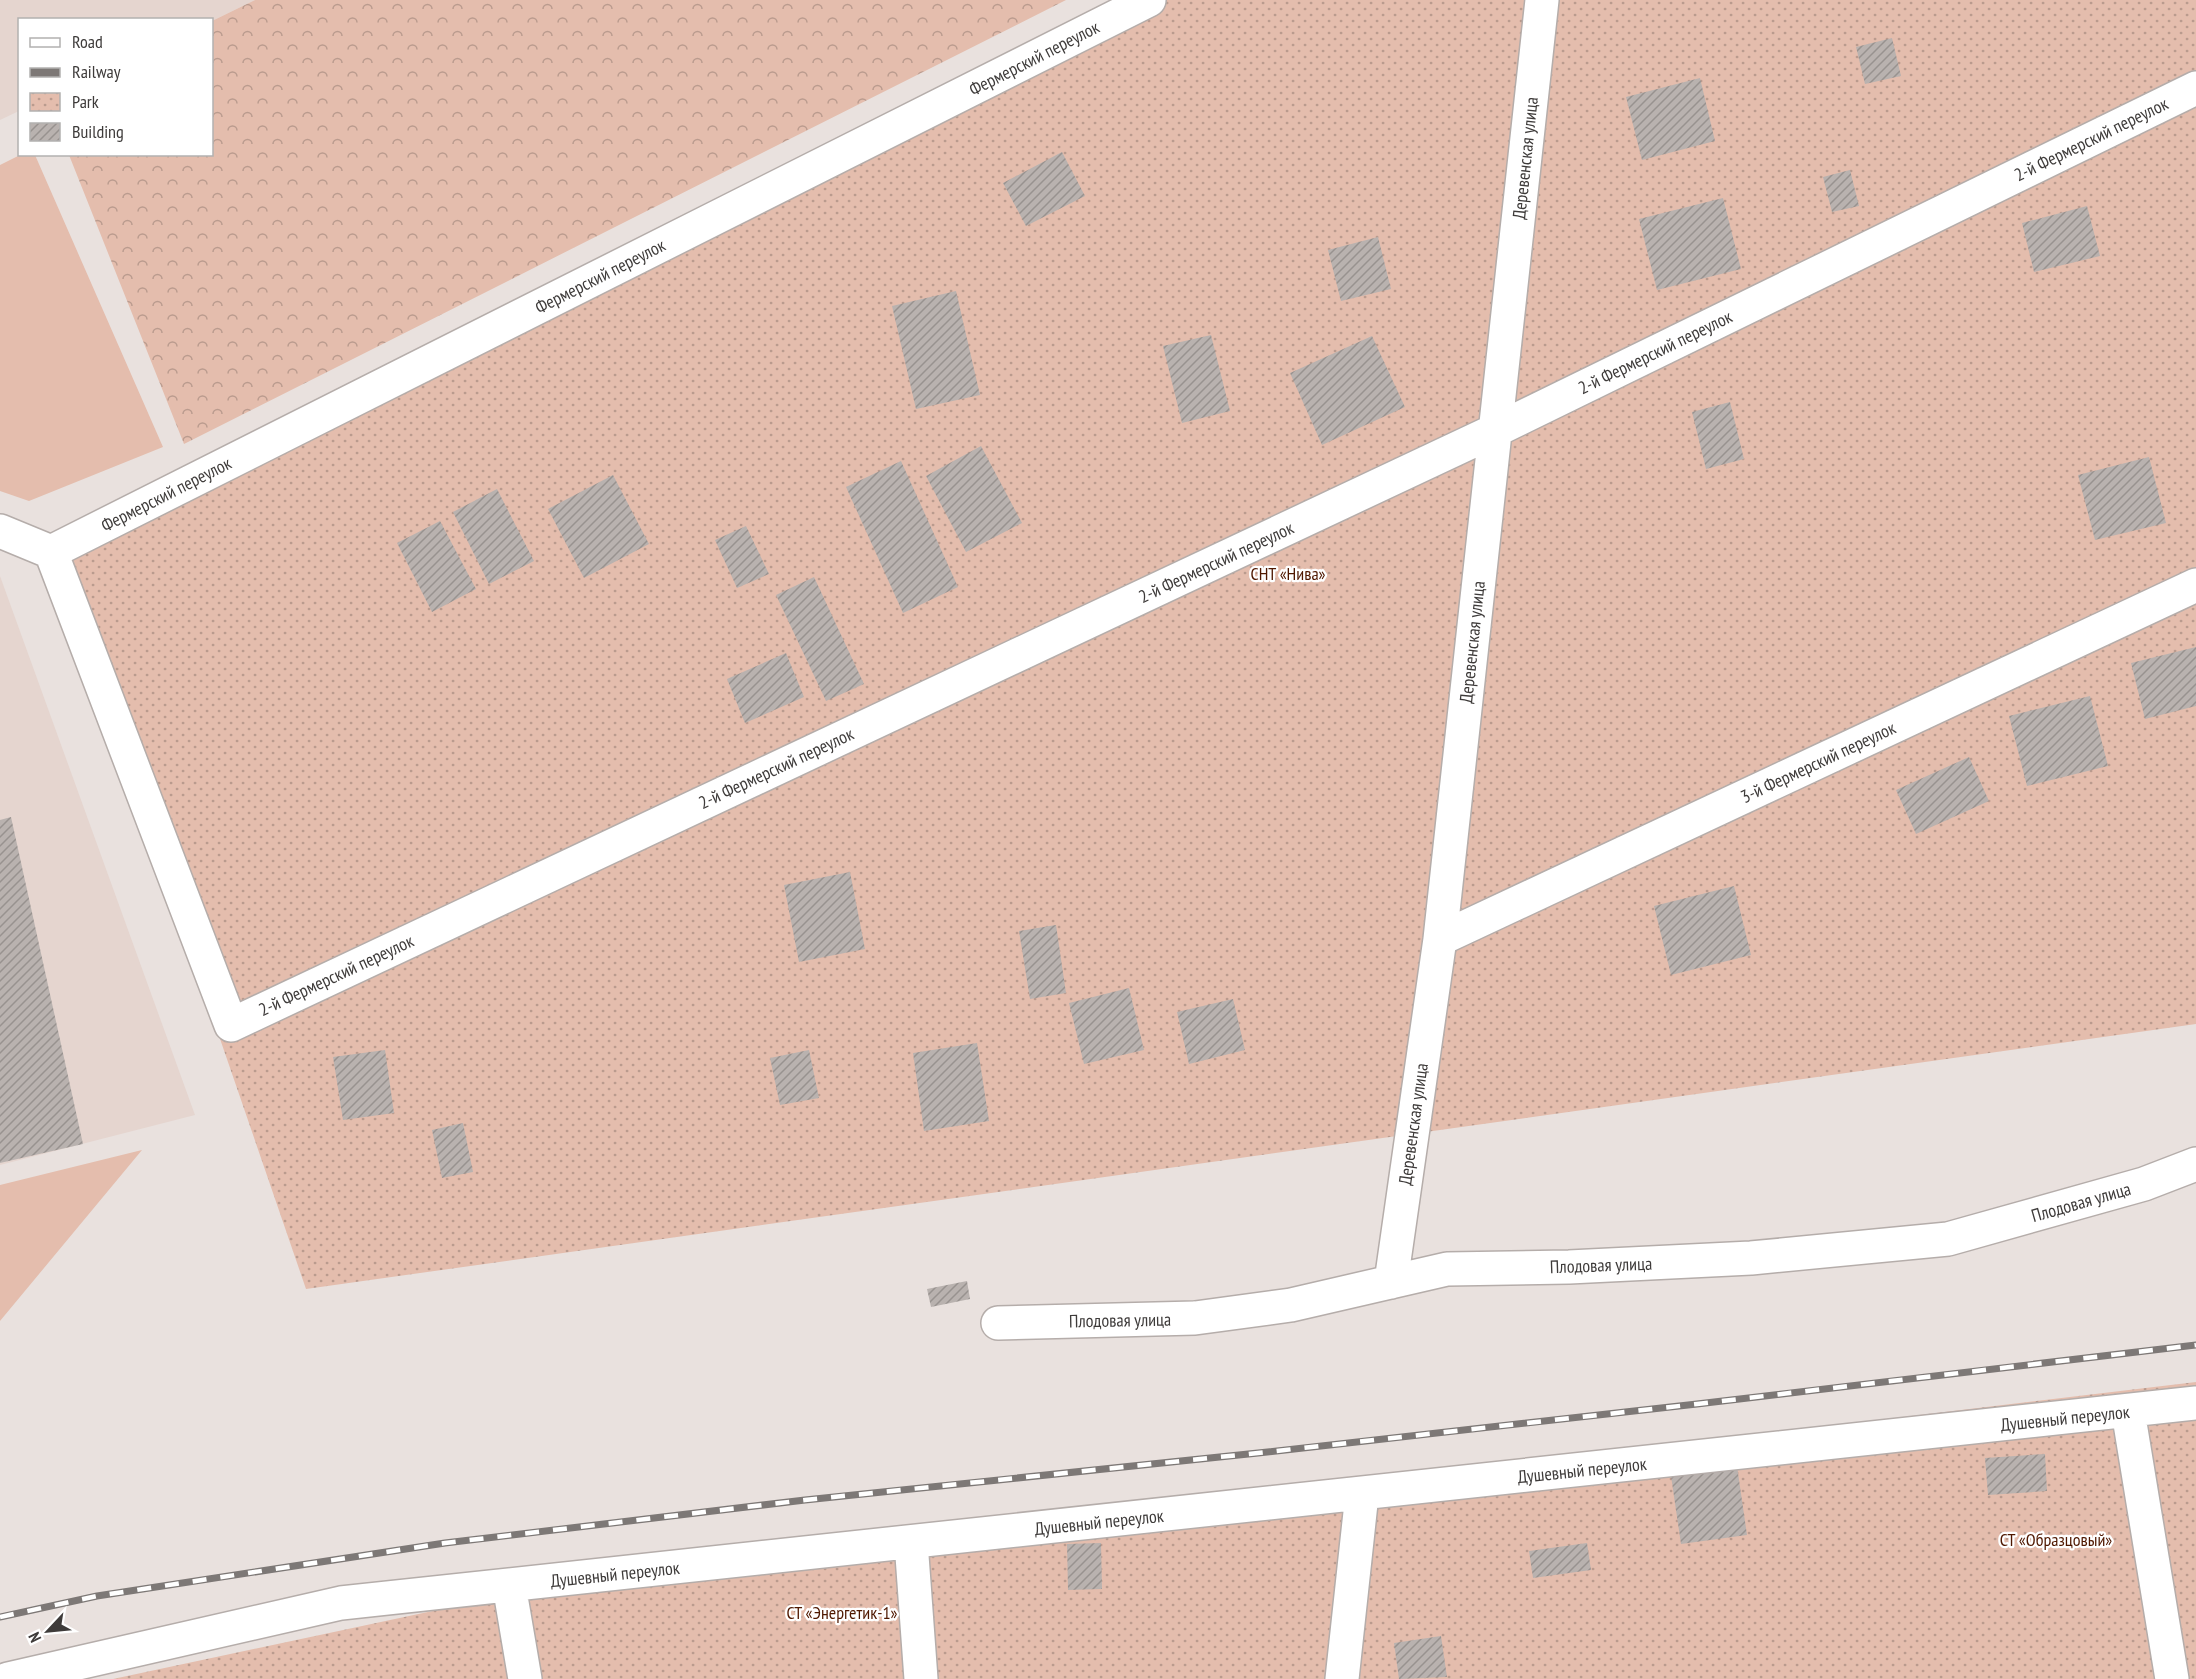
<svg xmlns="http://www.w3.org/2000/svg" width="2196" height="1679" font-family="'PT Sans Narrow',sans-serif">
  <style>
    .built { fill: #e5d5cf }
    .grass { fill: #e4bdad }
    .forest { fill: url(#forest-crowns) }
    .park { fill: url(#park-dots) }
    .building { fill: url(#building-hatch) }
    .lines { fill: none; stroke-linecap: round; stroke-linejoin: round }
    .minor-casing { stroke: #b5adaa; stroke-width: 36 }
    .minor { stroke: #fff; stroke-width: 33 }
    .rail-casing { stroke: #7d7876; stroke-width: 7 }
    .rail { stroke: #fff; stroke-width: 4.5; stroke-dasharray: 14; stroke-linecap: butt }
    .labels { text-anchor: middle; dominant-baseline: central; stroke-width: 4.5; stroke-linejoin: round; paint-order: stroke }
    .street-label { font-size: 18px; fill: #3e3b3a; stroke: #fff }
    .park-label { font-size: 18px; fill: #4f1800; stroke: #fff }
  </style>
  <defs>
    <pattern id="forest-crowns" width="20" height="18" patternUnits="userSpaceOnUse" patternTransform="scale(1.5)"><rect width="20" height="18" fill="#e4bdad"/><path d="M2 6a3 3 0 1 1 6 0M12 15a3 3 0 1 1 6 0" fill="none" stroke="#ba9b8e"/></pattern>
    <pattern id="park-dots" width="8" height="8" patternUnits="userSpaceOnUse" patternTransform="scale(1.5)"><rect width="8" height="8" fill="#e4bdad"/><path d="M2 2h.1M6 6h.1" fill="none" stroke="#ba9b8e" stroke-width="1.8" stroke-linecap="round"/></pattern>
    <pattern id="building-hatch" width="6" height="6" patternUnits="userSpaceOnUse" patternTransform="scale(1.5)"><rect width="6" height="6" fill="#b9b2af"/><path d="M-1 1l2-2M0 6l6-6M5 7l2-2" fill="none" stroke="#98928f"/></pattern>
  </defs>
  <rect width="100%" height="100%" fill="#e9e1de"/>
  <path class="built" d="M 0,0 L 255,0 L 212,21 L 20,20 L 19,111 L 0,120 Z
    M 0,576 L 195,1115 L 0,1165 Z"/>
  <path class="grass" d="M 20,155 L 35,155 L 163,447 L 29,501 L 0,491 L 0,165 Z
    M 142,1150 L 0,1321 L 0,1185 Z"/>
  <path class="forest" d="M 255,0 L 1066,0 L 184,444 L 69,155 L 212,154 L 212,21 Z"/>
  <path class="park" d="M 1154,0 L 2196,0 L 2196,1024 L 306,1289 L 53,553 Z
    M 2196,1382 L 2196,1679 L 113,1679 L 630,1569 Z"/>
  <path class="building" d="M 1892,38 L 1901,76 L 1865,84 L 1856,47 Z
    M 1700,78 L 1715,141 L 1642,160 L 1626,97 Z
    M 1062,152 L 1085,196 L 1026,226 L 1003,183 Z
    M 1850,170 L 1859,206 L 1832,212 L 1823,177 Z
    M 1723,198 L 1741,269 L 1657,290 L 1639,219 Z
    M 2087,206 L 2100,256 L 2034,272 L 2022,223 Z
    M 1378,237 L 1391,289 L 1341,301 L 1328,250 Z
    M 956,291 L 980,395 L 916,409 L 892,306 Z
    M 1211,335 L 1230,411 L 1182,423 L 1163,346 Z
    M 1372,336 L 1405,407 L 1322,445 L 1290,373 Z
    M 1730,402 L 1744,459 L 1706,469 L 1692,412 Z
    M 981,446 L 1022,523 L 966,552 L 926,476 Z
    M 2149,457 L 2166,523 L 2095,540 L 2078,475 Z
    M 901,461 L 958,587 L 903,613 L 846,487 Z
    M 613,475 L 649,544 L 584,578 L 548,509 Z
    M 497,489 L 534,561 L 489,584 L 453,512 Z
    M 440,521 L 476,589 L 432,612 L 397,543 Z
    M 746,526 L 769,574 L 737,588 L 715,540 Z
    M 814,577 L 864,684 L 826,701 L 776,595 Z
    M 2196,647 L 2196,706 L 2145,719 L 2131,663 Z
    M 786,653 L 804,697 L 745,723 L 727,679 Z
    M 2090,696 L 2108,766 L 2027,786 L 2009,716 Z
    M 1969,757 L 1989,801 L 1916,834 L 1896,790 Z
    M 11,817 L 83,1144 L 0,1163 L 0,820 Z
    M 850,872 L 865,949 L 799,962 L 784,885 Z
    M 1734,886 L 1751,955 L 1671,975 L 1654,906 Z
    M 1056,925 L 1066,993 L 1030,999 L 1019,931 Z
    M 1129,988 L 1144,1050 L 1084,1064 L 1069,1003 Z
    M 1233,999 L 1245,1050 L 1189,1064 L 1177,1012 Z
    M 977,1043 L 989,1121 L 924,1131 L 913,1053 Z
    M 385,1050 L 394,1113 L 343,1120 L 333,1057 Z
    M 809,1050 L 819,1098 L 780,1105 L 770,1058 Z
    M 463,1123 L 473,1172 L 442,1178 L 432,1130 Z
    M 967,1281 L 970,1299 L 931,1307 L 927,1289 Z
    M 2045,1454 L 2047,1491 L 1988,1495 L 1985,1458 Z
    M 1737,1466 L 1747,1535 L 1681,1544 L 1671,1476 Z
    M 1101,1543 L 1102,1589 L 1068,1590 L 1067,1544 Z
    M 1587,1543 L 1591,1570 L 1533,1578 L 1529,1551 Z
    M 1441,1636 L 1447,1677 L 1399,1679 L 1394,1643 Z"/>
  <g class="lines">
    <defs>
      <path id="minor" d="M 0,531 L 51,552 L 231,1025 L 1496,430 L 2196,88
        M 51,552 L 1149,0
        M 1440,939 L 2196,585
        M 1391,1282 L 1440,939 L 1542,0
        M 998,1323 L 1195,1318 L 1291,1305 L 1447,1269 L 1569,1267 L 1751,1258 L 1948,1239 L 2144,1184 L 2196,1164
        M 2128,1411 L 2172,1679
        M 911,1542 L 921,1679
        M 509,1585 L 525,1679
        M 8,1679 L 341,1603 L 2196,1403
        M 1342,1679 L 1362,1494"/>
    </defs>
    <use href="#minor" class="minor-casing"/>
    <use href="#minor" class="minor"/>
    <defs>
      <path id="rail" d="M 0,1617 L 97,1596 L 445,1543 L 805,1500 L 1258,1453 L 1697,1404 L 2196,1345"/>
    </defs>
    <use href="#rail" class="rail-casing"/>
    <use href="#rail" class="rail"/>
  </g>
  <g class="labels">
    <g class="street-label">
      <text transform="translate(1034 58) rotate(-27)">Фермерский переулок</text>
      <text transform="translate(2091 139) rotate(-26)">2-й Фермерский переулок</text>
      <text transform="translate(1525 158) rotate(-84)">Деревенская улица</text>
      <text transform="translate(600 276) rotate(-27)">Фермерский переулок</text>
      <text transform="translate(1655 352) rotate(-26)">2-й Фермерский переулок</text>
      <text transform="translate(166 494) rotate(-27)">Фермерский переулок</text>
      <text transform="translate(1216 562) rotate(-25)">2-й Фермерский переулок</text>
      <text transform="translate(1472 642) rotate(-84)">Деревенская улица</text>
      <text transform="translate(1818 762) rotate(-25)">3-й Фермерский переулок</text>
      <text transform="translate(776 768) rotate(-25)">2-й Фермерский переулок</text>
      <text transform="translate(336 975) rotate(-25)">2-й Фермерский переулок</text>
      <text transform="translate(1413 1124) rotate(-82)">Деревенская улица</text>
      <text transform="translate(2081 1202) rotate(-16)">Плодовая улица</text>
      <text transform="translate(1601 1265) rotate(-2)">Плодовая улица</text>
      <text transform="translate(1120 1320) rotate(-1)">Плодовая улица</text>
      <text transform="translate(2065 1418) rotate(-6)">Душевный переулок</text>
      <text transform="translate(1582 1470) rotate(-6)">Душевный переулок</text>
      <text transform="translate(1099 1522) rotate(-6)">Душевный переулок</text>
      <text transform="translate(615 1574) rotate(-6)">Душевный переулок</text>
    </g>
    <g class="park-label">
      <text x="1288" y="573">СНТ «Нива»</text>
      <text x="2056" y="1539">СТ «Образцовый»</text>
      <text x="842" y="1612">СТ «Энергетик-1»</text>
    </g>
  </g>
  <rect x="18" y="18" width="195" height="138" fill="#ffffff" stroke="#b2b1b0" stroke-width="1.5"/>
  <rect x="30" y="38" width="30" height="9" fill="#ffffff" stroke="#b2b1b0" stroke-width="1.5"/>
  <text x="72" y="48" font-size="18" fill="#3e3b3a">Road</text>
  <rect x="30" y="68" width="30" height="9" fill="#7d7876" stroke="#b2b1b0" stroke-width="1.5"/>
  <text x="72" y="78" font-size="18" fill="#3e3b3a">Railway</text>
  <rect x="30" y="93" width="30" height="18" fill="url(#park-dots)" stroke="#b2b1b0" stroke-width="1.5"/>
  <text x="72" y="108" font-size="18" fill="#3e3b3a">Park</text>
  <rect x="30" y="123" width="30" height="18" fill="url(#building-hatch)" stroke="#b2b1b0" stroke-width="1.5"/>
  <text x="72" y="138" font-size="18" fill="#3e3b3a">Building</text>
  <g transform="translate(48 1631) rotate(244)" stroke="#ffffff" stroke-width="4.5" paint-order="stroke">
  <path d="M0-4.5L10 22L0 15L-10 22Z" fill="#3e3b3a"/>
  <text y="-9" font-size="16" font-weight="bold" text-anchor="middle" fill="#3e3b3a">N</text>
  </g>
</svg>
